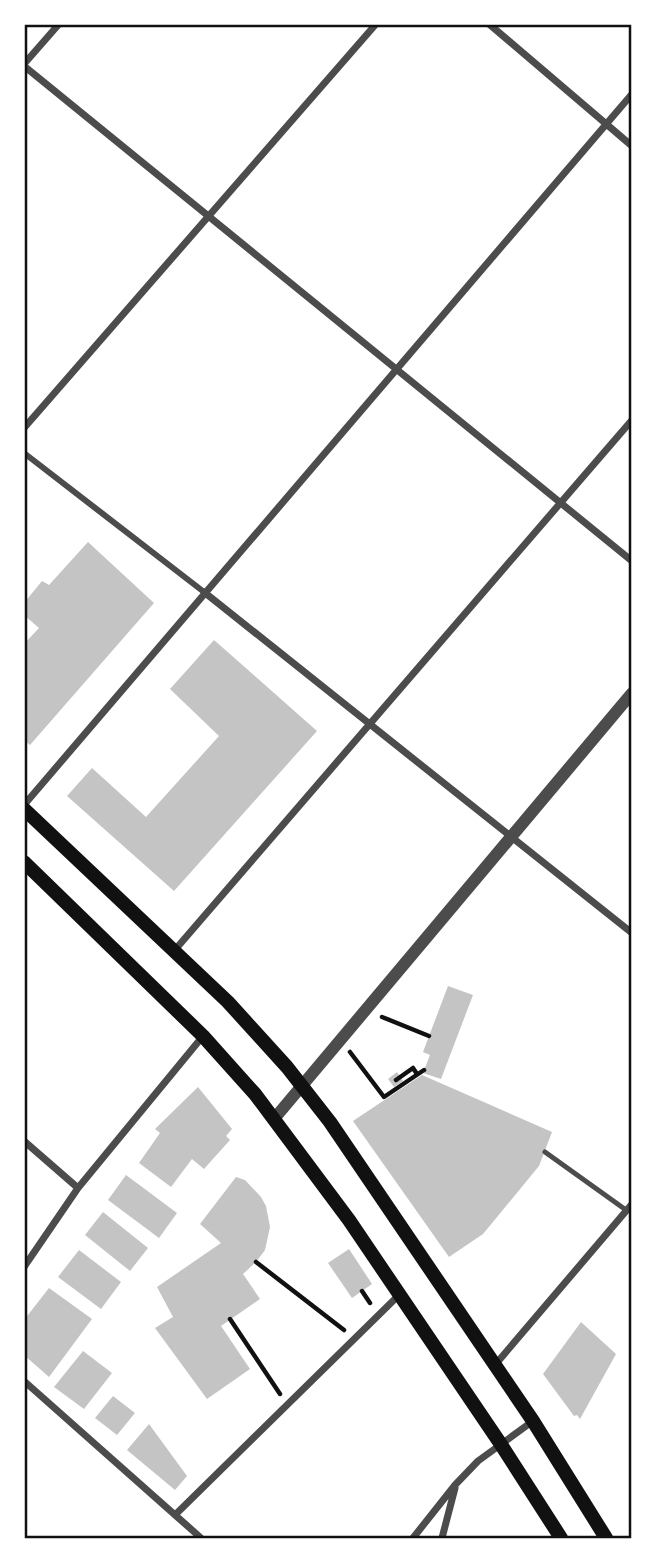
<svg xmlns="http://www.w3.org/2000/svg" width="656" height="1563" font-family="'IBM Plex Sans',sans-serif">
  <style>
    .building { fill: #c4c4c4 }
    .lines { fill: none; stroke-linecap: round; stroke-linejoin: round }
    .path { stroke: #111; stroke-width: 4.5 }
    .service { stroke: #4c4c4c; stroke-width: 5 }
    .pedestrian { stroke: #4c4c4c; stroke-width: 6 }
    .minor { stroke: #4c4c4c; stroke-width: 7 }
    .tertiary { stroke: #4c4c4c; stroke-width: 12 }
    .secondary { stroke: #111; stroke-width: 14 }
    .neatline { fill: none; stroke: #111; stroke-width: 2.5 }
  </style>
  <rect width="100%" height="100%" fill="#fff"/>
  <path class="building" d="M 88,542 L 154,603 L 30,745 L 24,740 L 24,644 L 39,628 L 24,615 L 24,603 L 42,581 L 49,585 Z
    M 214,640 L 317,731 L 174,891 L 67,796 L 92,768 L 146,817 L 219,736 L 170,689 Z
    M 448,986 L 473,995 L 441,1079 L 423,1073 L 430,1055 L 423,1052 Z
    M 397,1072 L 403,1081 L 394,1087 L 388,1079 Z
    M 422,1075 L 552,1132 L 539,1166 L 483,1234 L 449,1257 L 353,1121 Z
    M 198,1087 L 232,1129 L 226,1136 L 230,1140 L 204,1169 L 192,1159 L 171,1187 L 139,1163 L 160,1133 L 155,1129 Z
    M 126,1175 L 177,1213 L 159,1238 L 108,1200 Z
    M 236,1177 L 245,1180 L 261,1197 L 266,1206 L 270,1227 L 265,1250 L 256,1262 L 243,1274 L 260,1299 L 221,1326 L 250,1369 L 207,1399 L 155,1328 L 173,1317 L 157,1287 L 221,1243 L 200,1224 Z
    M 103,1212 L 148,1248 L 130,1271 L 85,1235 Z
    M 349,1249 L 372,1284 L 352,1298 L 328,1263 Z
    M 79,1250 L 121,1282 L 101,1309 L 58,1277 Z
    M 49,1288 L 92,1319 L 49,1377 L 24,1355 L 24,1320 Z
    M 581,1322 L 616,1354 L 580,1419 L 577,1415 L 574,1416 L 543,1374 Z
    M 83,1351 L 112,1373 L 84,1409 L 54,1387 Z
    M 113,1396 L 135,1413 L 117,1435 L 95,1418 Z
    M 149,1424 L 187,1476 L 175,1490 L 127,1450 Z"/>
  <g class="lines">
    <path class="path" d="M 382,1017 L 429,1036
      M 350,1052 L 384,1097 L 424,1070
      M 396,1080 L 413,1068 L 417,1074
      M 256,1262 L 344,1330
      M 362,1291 L 370,1303
      M 230,1319 L 280,1394"/>
    <path class="service" d="M 545,1152 L 626,1210"/>
    <path class="pedestrian" d="M 24,453 L 204,592"/>
    <path class="minor" d="M 489,24 L 632,146
      M 24,64 L 59,24
      M 24,66 L 632,561
      M 24,428 L 376,24
      M 204,592 L 632,933
      M 24,805 L 632,94
      M 174,951 L 632,420
      M 24,1141 L 78,1188
      M 24,1267 L 78,1188 L 203,1036
      M 495,1365 L 632,1204
      M 24,1381 L 201,1538
      M 176,1514 L 399,1295
      M 413,1538 L 455,1485 L 478,1461 L 533,1421
      M 442,1538 L 455,1488"/>
    <path class="tertiary" d="M 274,1119 L 632,693"/>
    <path class="secondary" d="M 24,809 L 228,1002 L 287,1067 L 330,1122 L 533,1421 L 606,1538
      M 24,862 L 203,1036 L 255,1094 L 349,1220 L 500,1443 L 561,1538"/>
  </g>
  <rect width="656" height="1563" fill="none" stroke="#ffffff" stroke-width="52"/>
  <rect x="26" y="26" width="604" height="1511" class="neatline"/>
</svg>
